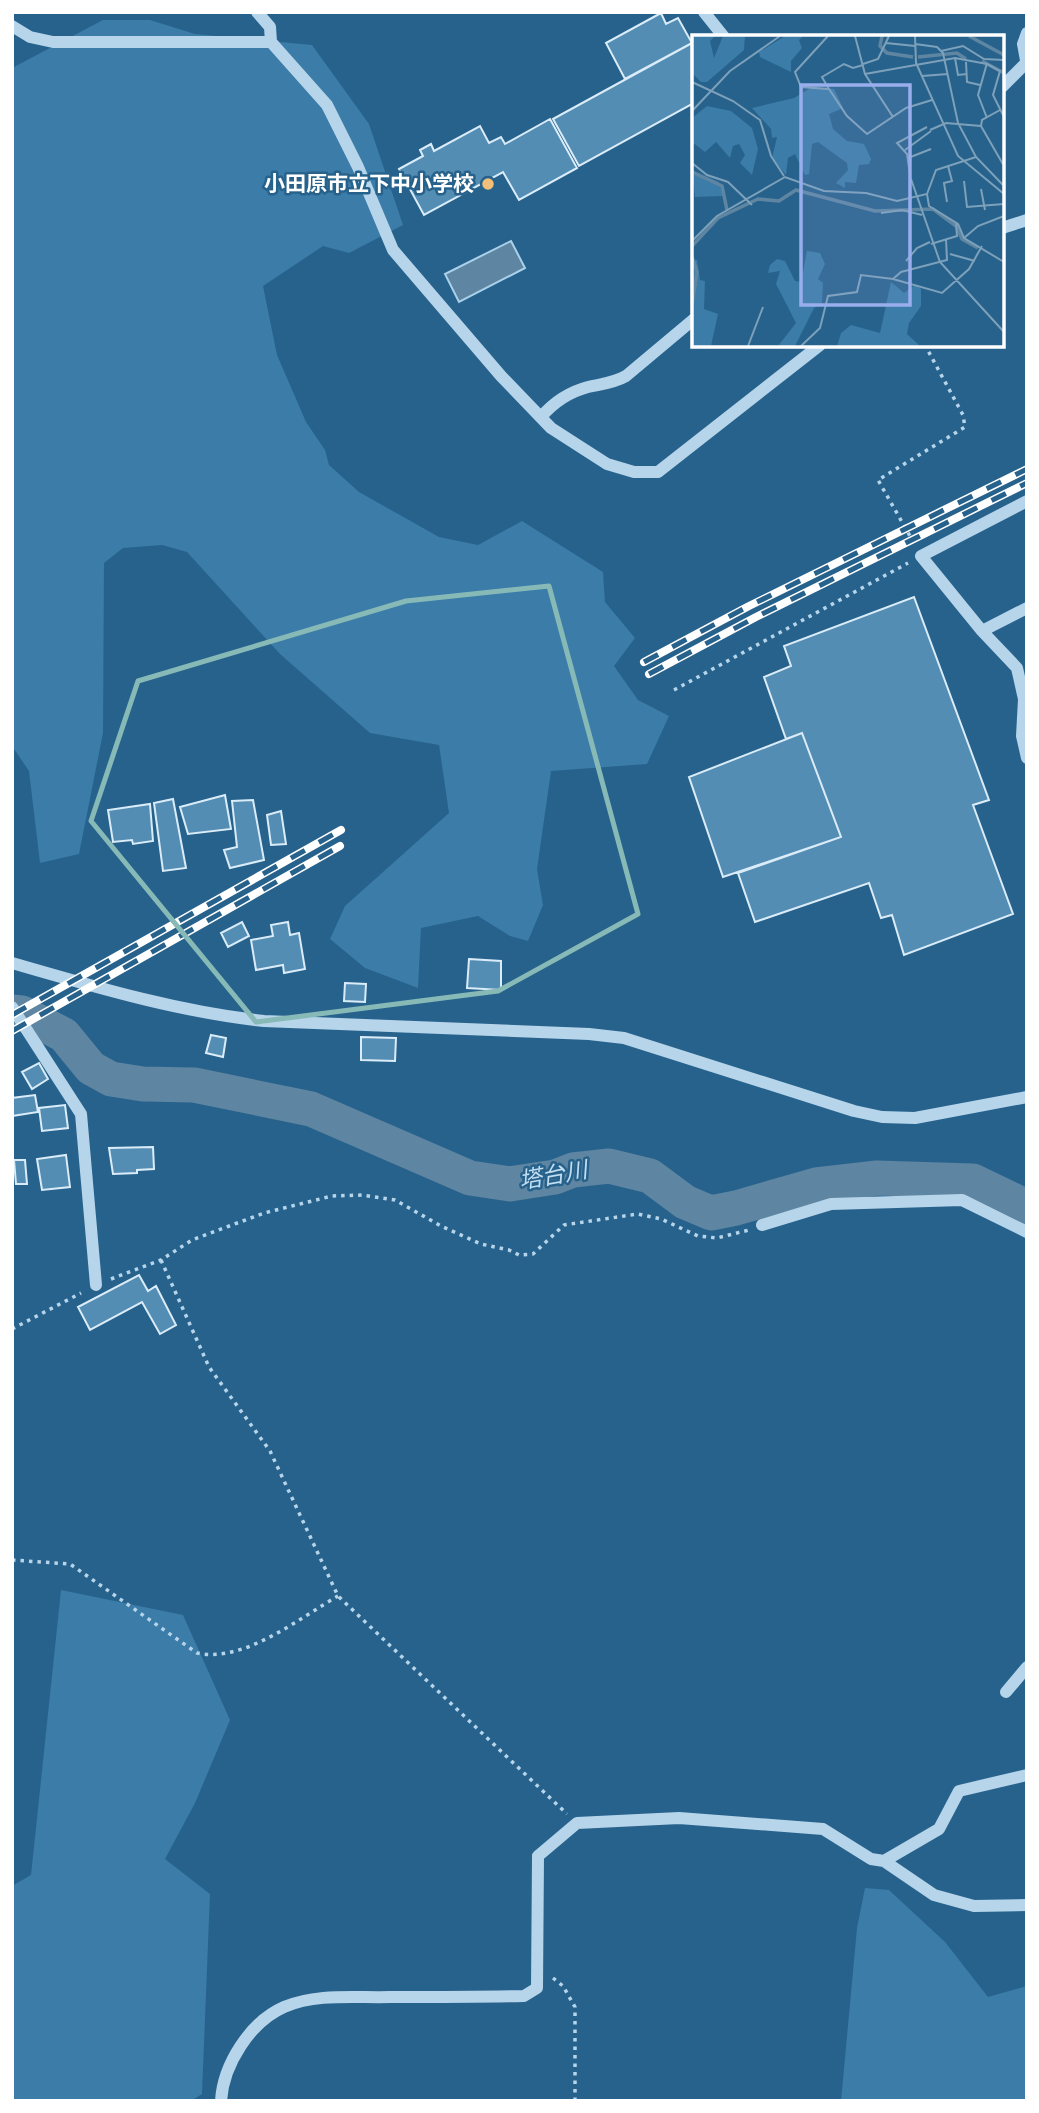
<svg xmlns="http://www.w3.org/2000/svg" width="1039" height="2113" font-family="'DM Sans','Noto Sans JP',sans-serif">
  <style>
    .green { fill: #3b7ca8 }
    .water { fill: #5e85a1; stroke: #aad1ea; stroke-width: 2 }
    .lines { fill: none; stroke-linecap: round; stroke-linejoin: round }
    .river { stroke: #5e85a1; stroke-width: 35 }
    .building { fill: #548db4; stroke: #daecf8; stroke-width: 2 }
    .path { stroke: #b6d5ea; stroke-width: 3.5; stroke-dasharray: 3.5 5; stroke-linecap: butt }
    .minor { stroke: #b6d5ea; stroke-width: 12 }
    .rail-casing { stroke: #fff; stroke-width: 8 }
    .rail { stroke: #27628c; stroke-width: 5; stroke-dasharray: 16; stroke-linecap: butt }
    .marked { fill: none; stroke: #87bab6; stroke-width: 5; stroke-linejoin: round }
    .poi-dot { fill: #f2bf7b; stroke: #27628c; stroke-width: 2.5 }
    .labels { text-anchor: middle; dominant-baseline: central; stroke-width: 5; stroke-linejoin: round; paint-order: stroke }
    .poi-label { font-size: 21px; font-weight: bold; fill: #fff; stroke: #27628c; text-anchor: end }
    .water-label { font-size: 23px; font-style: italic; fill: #c2def1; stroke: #27628c }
    .inset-river { fill: none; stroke: #5e85a1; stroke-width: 3.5 }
    .inset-road { fill: none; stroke: #7da1ba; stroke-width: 2 }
    .view { fill: #99afed; fill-opacity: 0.15; stroke: #99afed; stroke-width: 3.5 }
    .inset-edge { fill: none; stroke: #fff; stroke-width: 3.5 }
  </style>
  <rect width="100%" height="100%" fill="#27628c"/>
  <path class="green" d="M 103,20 L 150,20 L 195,34 L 312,45 L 369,124 L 403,225 L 349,253 L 323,246 L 263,286 L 277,355 L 306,422 L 325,450 L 329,465 L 359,492 L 439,537 L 478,545 L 522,521 L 603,572 L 605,602 L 635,638 L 614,666 L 638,700 L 669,716 L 647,764 L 551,771 L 537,869 L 543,905 L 528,941 L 510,936 L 478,916 L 421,928 L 418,988 L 365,968 L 330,939 L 345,906 L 449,813 L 439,745 L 370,733 L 280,654 L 187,552 L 162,545 L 123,548 L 104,563 L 103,733 L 79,854 L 40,863 L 29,771 L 12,746 L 12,68 Z
    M 61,1590 L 183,1615 L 230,1720 L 195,1803 L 165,1859 L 210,1894 L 202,2094 L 191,2101 L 12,2101 L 12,1886 L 31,1875 Z
    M 865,1888 L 889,1890 L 945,1942 L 988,1997 L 1027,1986 L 1027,2101 L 841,2101 L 857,1928 Z"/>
  <path class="water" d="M 511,241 L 525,268 L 459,302 L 445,274 Z"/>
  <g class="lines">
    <path class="river" d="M 12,1012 L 22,1013 L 64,1035 L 91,1068 L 111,1079 L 143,1084 L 194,1085 L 311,1109 L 470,1178 L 510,1184 L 555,1177 L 573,1170 L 609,1166 L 650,1176 L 685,1202 L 711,1213 L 736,1208 L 816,1185 L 877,1178 L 973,1181 L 1027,1207"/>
  </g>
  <path class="building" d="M 661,13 L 666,24 L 678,18 L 692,43 L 625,79 L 606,43 Z
    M 692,43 L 694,47 L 694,103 L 579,166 L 553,119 Z
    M 550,119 L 577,168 L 519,200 L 503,172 L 424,215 L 399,169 L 423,156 L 420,150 L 431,144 L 434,151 L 480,126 L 489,143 L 501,137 L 505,144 Z
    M 914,597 L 989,800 L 973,805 L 1013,914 L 904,955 L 892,915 L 881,918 L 869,883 L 755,922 L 738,873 L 841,837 L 802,733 L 786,739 L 764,677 L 791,666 L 784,646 Z
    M 802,733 L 841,837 L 723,877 L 689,777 Z
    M 225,795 L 231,829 L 188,834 L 180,807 Z
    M 173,799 L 186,868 L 163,871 L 154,803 Z
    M 253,800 L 264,860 L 230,868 L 224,850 L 237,847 L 232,801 Z
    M 150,804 L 153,841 L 133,844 L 132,840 L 113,842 L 108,810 Z
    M 281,811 L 286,844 L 271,845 L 267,815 Z
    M 242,922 L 249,936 L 228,947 L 221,933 Z
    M 288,922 L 290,935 L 299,933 L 305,969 L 284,973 L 283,965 L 256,970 L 251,940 L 273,936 L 271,925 Z
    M 469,959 L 501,961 L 501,990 L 467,988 Z
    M 345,983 L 366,984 L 365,1002 L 344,1001 Z
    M 211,1035 L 226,1038 L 223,1057 L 206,1053 Z
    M 361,1037 L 396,1038 L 395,1061 L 361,1060 Z
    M 39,1063 L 48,1079 L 32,1089 L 22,1072 Z
    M 35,1095 L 38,1112 L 12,1116 L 12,1098 Z
    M 65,1105 L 68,1128 L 42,1131 L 39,1108 Z
    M 153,1147 L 154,1169 L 137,1170 L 137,1173 L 113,1174 L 109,1148 Z
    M 66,1155 L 70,1187 L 42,1190 L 37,1159 Z
    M 14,1160 L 25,1160 L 27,1184 L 16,1184 Z
    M 139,1275 L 148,1291 L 156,1286 L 176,1325 L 160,1334 L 142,1302 L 90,1330 L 78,1307 Z"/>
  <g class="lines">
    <path class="path" d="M 914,543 L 878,480 L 965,427 L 963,415 L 925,345
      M 674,690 L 908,563
      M 161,1260 L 209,1367 L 270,1451 L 338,1596 L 567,1814
      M 111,1279 L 161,1260 L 192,1240 L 264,1213 L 332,1196 L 362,1195 L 395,1200 L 441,1226 L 481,1244 L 509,1250 L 519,1255 L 533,1254 L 564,1225 L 638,1214 L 661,1219 L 698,1236 L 717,1238 L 749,1230
      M 12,1329 L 81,1293
      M 12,1560 L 70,1564 L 197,1653 C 244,1663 298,1619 338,1596
      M 553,1978 L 563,1986 L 575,2007 L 575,2101"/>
    <path class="minor" d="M 704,12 L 724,37
      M 12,26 L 30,37 L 53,42 L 271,42 L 270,27 L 257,12
      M 1027,33 L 1023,44 L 1027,66
      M 271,42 L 327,105 L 358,167 L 393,250 L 501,376 L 551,428 L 607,464 L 634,472 L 658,472 L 820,345
      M 1002,87 L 1026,63
      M 1002,228 L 1027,220
      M 541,417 C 553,403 569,392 588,387 C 601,384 614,383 626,376 L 694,319
      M 1027,501 L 921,556 L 982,631 L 1017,668 L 1024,699 L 1022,736 L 1027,758
      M 982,631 L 1027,608
      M 12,963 C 95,987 179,1012 264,1021 L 589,1034 L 624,1038 L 854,1111 L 882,1117 L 915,1118 L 1027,1097
      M 12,1007 L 81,1114 L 96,1285
      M 762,1225 L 831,1204 L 962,1200 L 1027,1232
      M 1006,1692 L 1027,1667
      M 884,1861 L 934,1895 L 974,1906 L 1027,1905
      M 221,2101 C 223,2065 250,2022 284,2007 C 317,1993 355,1998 390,1997 C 435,1997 479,1997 524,1996 L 537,1988 L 538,1856 L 577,1823 L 679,1818 L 823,1829 L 871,1859 L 884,1861 L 939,1829 L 959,1791 L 1027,1775"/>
    <defs>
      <path id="rail" d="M 644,662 L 749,606 L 1027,469
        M 649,674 L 756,617 L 1027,483
        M 12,1015 L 341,830
        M 12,1031 L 340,846"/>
    </defs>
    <use href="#rail" class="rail-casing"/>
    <use href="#rail" class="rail"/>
  </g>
  <path class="marked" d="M 549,586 L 638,914 L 498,991 L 256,1022 L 91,821 L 138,681 L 406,601 Z"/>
  <circle class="poi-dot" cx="488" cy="184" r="7"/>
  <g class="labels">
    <g class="poi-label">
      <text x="474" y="184">小田原市立下中小学校</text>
    </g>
    <g class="water-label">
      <text transform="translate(553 1175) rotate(-10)">塔台川</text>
    </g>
  </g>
  <g transform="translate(692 35)">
    <rect width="312" height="312" fill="#27628c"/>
    <path d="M 0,1 L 23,1 L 18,6 L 22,23 L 31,1 L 53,1 L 52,15 L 15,47 L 9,47 L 0,38 ZM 93,1 L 111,1 L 107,5 L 110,13 L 99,26 L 99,37 L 68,22 L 67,17 ZM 120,52 L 142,54 L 151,73 L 137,79 L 141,94 L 155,106 L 172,109 L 179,124 L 177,129 L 167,130 L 164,148 L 153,147 L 153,153 L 144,148 L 156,135 L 155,128 L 126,107 L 120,109 L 117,139 L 113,140 L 103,119 L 96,123 L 94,140 L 80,123 L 85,102 L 80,103 L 79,94 L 60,73 L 102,63 ZM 15,71 L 39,76 L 60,93 L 66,114 L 60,140 L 48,128 L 53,120 L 47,109 L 41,111 L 38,123 L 24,107 L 13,117 L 0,107 L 0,83 ZM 0,135 L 27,147 L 31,161 L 3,162 ZM 115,216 L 128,218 L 133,229 L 126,244 L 131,248 L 130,268 L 122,273 L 103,311 L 86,311 L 104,288 L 84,249 L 88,236 L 76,238 L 78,230 L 85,224 L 93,226 L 103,246 L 109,247 ZM 0,224 L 5,225 L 8,245 L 13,246 L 12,274 L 26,279 L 19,311 L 0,311 ZM 199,247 L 212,258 L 223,250 L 229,254 L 229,271 L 217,288 L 215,299 L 228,311 L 145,311 L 149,298 L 159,290 L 188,298 Z" fill="#3b7ca8"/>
    <path class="inset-river" d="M 190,1 L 188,11 L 195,18 L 221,22M 277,1 L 312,20M 226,22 L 265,18 L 274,24M 290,26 L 312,38M 0,137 L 30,151 L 35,175M 0,211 L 26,183 L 66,164 L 87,166 L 104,155 L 183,176 L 241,174 L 264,191 L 270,204 L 286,213M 0,222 L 5,237 L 0,270"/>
    <path class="inset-road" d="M 136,1 L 103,37 L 109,52 L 137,54 L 130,42 L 152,29 L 161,33 L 171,30M 163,1 L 173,39 L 201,82M 223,1 L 224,28 L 266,121 L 312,159M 194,8 L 223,11M 223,9 L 245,12 L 251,18 L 266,88 L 284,122 L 311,150M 249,16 L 271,11 L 292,24 L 312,25M 263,23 L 266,40 L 275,39M 274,27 L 275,47 L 288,50M 295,28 L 286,60 L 295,83M 171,29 L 186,24 L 197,1M 173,39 L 263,23 L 295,29 L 308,36 L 301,60 L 312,82M 230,41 L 256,39M 0,47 L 41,66 L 68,85 L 79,121 L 92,141M 137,54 L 155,81 L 175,99 L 214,73 L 240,65M 308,75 L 290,85 L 289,91 L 312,131M 0,76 L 38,36 L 88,1M 238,95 L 254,88 L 289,91M 213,115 L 239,96M 216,123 L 239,114M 0,128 L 15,140 L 36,147 L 60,170M 218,139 L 215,119 L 205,108 L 235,92M 219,144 L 248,227 L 312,297M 272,146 L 275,172 L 312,169M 289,154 L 293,175M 235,159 L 237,171 L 266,189 L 272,203 L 312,227M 255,167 L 252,148 L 260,146 L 256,131M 189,178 L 210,175 L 230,180M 272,203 L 286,191 L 312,181M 0,206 L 25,181 L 93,142 L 132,156 L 174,158 L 205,166 L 235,159 L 244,135 L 284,122M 239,209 L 265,201 L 264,188M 258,219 L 283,226M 214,226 L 225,213 L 238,207M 201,244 L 250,258 L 277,234 L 290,211M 56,311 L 71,272M 109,311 L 128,293 L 136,261 L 165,257 L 169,240 L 201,244 L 209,237 L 255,225 L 254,204"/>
    <path class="view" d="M 109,50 L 218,50 L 218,270 L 109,270 Z"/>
    <rect width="312" height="312" class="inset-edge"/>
  </g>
  <rect width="1039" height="2113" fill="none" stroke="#ffffff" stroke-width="28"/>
</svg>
